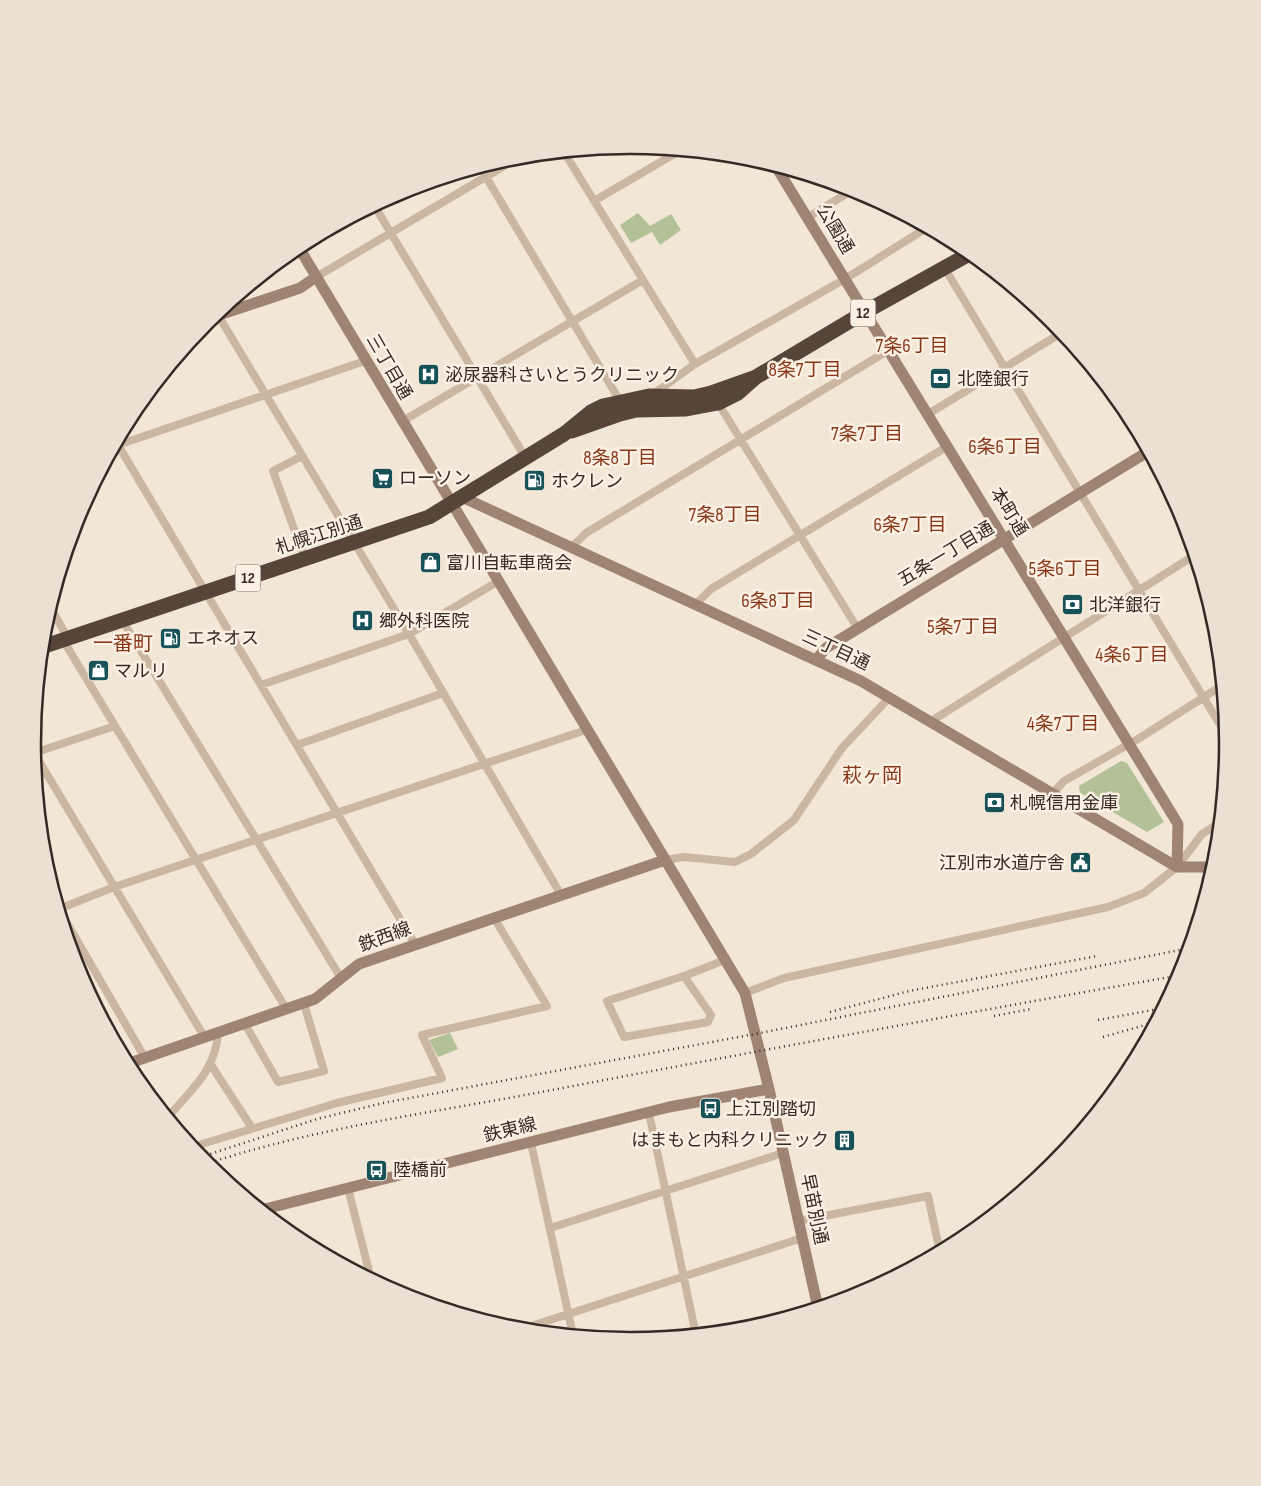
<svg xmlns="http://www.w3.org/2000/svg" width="1261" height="1486" font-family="'Sofia Sans Condensed','Noto Sans JP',sans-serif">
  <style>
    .green { fill: #b2c296 }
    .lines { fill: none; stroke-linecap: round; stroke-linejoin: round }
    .street { stroke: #cbb6a2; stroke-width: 8 }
    .secondary { stroke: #9f8473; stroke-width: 11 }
    .highway { stroke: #57443b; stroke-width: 15 }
    .rail { stroke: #352a25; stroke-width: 2.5; stroke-dasharray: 1 4; stroke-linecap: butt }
    .labels { text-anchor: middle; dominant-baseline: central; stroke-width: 5; stroke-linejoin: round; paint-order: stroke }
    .shield { fill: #faf0e3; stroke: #70655e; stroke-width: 1 }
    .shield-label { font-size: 16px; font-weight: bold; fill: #352a25 }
    .street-label { font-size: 18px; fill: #352a25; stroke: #faf0e3 }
    .poi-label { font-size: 18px; fill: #352a25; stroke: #faf0e3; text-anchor: start }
    .neighbourhood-label { font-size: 19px; fill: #893719; stroke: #faf0e3 }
    .quarter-label { font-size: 20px; fill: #893719; stroke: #faf0e3 }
    .rim { fill: none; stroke: #352a25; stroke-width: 2.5 }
  </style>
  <rect width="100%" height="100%" fill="#f2e6d6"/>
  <path class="green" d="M 638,213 L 650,226 L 671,214 L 681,230 L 660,245 L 652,232 L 631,243 L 620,225 Z
    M 1121,761 L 1127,763 L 1164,822 L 1147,832 L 1080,793 L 1079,786 Z
    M 450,1033 L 458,1049 L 438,1057 L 429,1040 Z"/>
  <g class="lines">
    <path class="street" d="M 564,152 L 695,364
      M 480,167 L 620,401
      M 594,201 L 681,150
      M 374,205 L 525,457
      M 807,218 L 854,189
      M 944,267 L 1228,738
      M 316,277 L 521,156
      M 218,315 L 409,634 L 561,895
      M 652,395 L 695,364 L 845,279 L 928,227
      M 718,403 L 858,629
      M 928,414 L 1063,332
      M 401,422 L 643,280
      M 118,445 L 415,944
      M 115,446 L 365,361
      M 302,456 L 273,471 L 305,559
      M 572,547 L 586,533 L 889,350
      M 696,604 L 711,589 L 948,446
      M 50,607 L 68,638
      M 122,620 L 341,978
      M 63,640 L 287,1010
      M 261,685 L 409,634 L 497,582
      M 930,722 L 1195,555
      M 297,745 L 443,693
      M 33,751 L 205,1038
      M 34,753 L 115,726
      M 1052,794 L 1064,781 L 1138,739 L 1223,685
      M 665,860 L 684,857 L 735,862 L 751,854 L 794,820 L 842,748 L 889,698
      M 59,909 L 114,887 L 586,730
      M 60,911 L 145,1058
      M 684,976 L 711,1015 L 708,1022 L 624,1037 L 607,1001 L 684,976 L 725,960
      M 745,993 L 784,978 L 1108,907 L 1144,893 L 1177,867 L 1202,834 L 1221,822
      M 245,1024 L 278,1082 L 324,1071 L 304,1004
      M 211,1065 L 252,1128
      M 649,1113 L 696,1335
      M 168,1117 C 191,1090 216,1070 218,1033
      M 531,1143 L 573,1335
      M 192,1147 L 337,1103 L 442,1078 L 422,1035 L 547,1006 L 494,918
      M 348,1188 L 371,1279
      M 798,1221 L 928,1196 L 940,1252
      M 550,1228 L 783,1153
      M 519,1330 L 802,1238"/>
    <path class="secondary" d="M 775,165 L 1178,824 L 1177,867
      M 298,246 L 745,993 L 769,1089 L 818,1308
      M 210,318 L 300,288 L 316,277
      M 462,497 L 861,681 L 1177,867 L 1215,867
      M 816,660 L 826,648 L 1149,451
      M 127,1064 L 315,999 L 359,964 L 665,860
      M 261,1210 L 669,1107 L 769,1089"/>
    <path class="highway" d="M 572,431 L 620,414 L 636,410 L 686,409 L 718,403 L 738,393 L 756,377 L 865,312 L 971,253
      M 42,647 L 429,517 L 564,434 L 591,412 L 603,406 L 649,396 L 694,397 L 711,393 L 756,377"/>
    <path class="rail" d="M 830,1012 L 909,991 L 1097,956
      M 994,1016 L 1031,1009
      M 1098,1020 L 1164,1008
      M 1103,1037 L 1156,1022
      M 201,1157 L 317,1119 L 383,1103 L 755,1034 L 1190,948
      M 206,1164 C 318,1127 437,1112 552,1090 C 762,1050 971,1012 1181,975"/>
  </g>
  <defs>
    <symbol id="hospital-square" viewBox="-11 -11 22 22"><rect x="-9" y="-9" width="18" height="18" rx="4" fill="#185259" stroke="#faf0e3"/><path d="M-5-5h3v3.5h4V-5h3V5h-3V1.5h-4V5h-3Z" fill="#fff"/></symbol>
    <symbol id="bank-square" viewBox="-11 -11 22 22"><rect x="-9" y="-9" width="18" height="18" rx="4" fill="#185259" stroke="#faf0e3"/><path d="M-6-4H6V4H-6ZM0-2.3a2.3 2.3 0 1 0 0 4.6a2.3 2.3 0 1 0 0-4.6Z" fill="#fff"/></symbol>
    <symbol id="supermarket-square" viewBox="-11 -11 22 22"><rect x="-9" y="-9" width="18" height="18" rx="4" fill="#185259" stroke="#faf0e3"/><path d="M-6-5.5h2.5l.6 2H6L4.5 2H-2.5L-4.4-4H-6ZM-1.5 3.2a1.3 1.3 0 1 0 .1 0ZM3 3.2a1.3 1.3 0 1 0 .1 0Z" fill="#fff"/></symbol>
    <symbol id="fuel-square" viewBox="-11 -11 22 22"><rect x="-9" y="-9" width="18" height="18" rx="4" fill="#185259" stroke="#faf0e3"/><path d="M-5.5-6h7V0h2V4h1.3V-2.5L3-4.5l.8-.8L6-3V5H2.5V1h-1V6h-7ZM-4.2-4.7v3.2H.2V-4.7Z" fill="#fff"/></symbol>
    <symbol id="shop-square" viewBox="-11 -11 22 22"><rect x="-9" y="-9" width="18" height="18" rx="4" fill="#185259" stroke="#faf0e3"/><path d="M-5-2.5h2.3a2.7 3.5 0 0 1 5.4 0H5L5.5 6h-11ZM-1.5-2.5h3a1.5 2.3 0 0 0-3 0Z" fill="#fff"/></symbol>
    <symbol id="civic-square" viewBox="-11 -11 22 22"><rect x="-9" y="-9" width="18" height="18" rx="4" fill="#185259" stroke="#faf0e3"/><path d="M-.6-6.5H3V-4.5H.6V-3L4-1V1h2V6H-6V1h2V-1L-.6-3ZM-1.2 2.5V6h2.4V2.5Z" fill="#fff"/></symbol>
    <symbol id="bus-square" viewBox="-11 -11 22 22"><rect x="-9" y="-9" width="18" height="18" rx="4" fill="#185259" stroke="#faf0e3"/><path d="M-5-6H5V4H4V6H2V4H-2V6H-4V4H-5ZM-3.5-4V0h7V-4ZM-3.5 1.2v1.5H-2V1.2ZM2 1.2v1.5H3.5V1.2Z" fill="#fff"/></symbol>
    <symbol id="building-square" viewBox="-11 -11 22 22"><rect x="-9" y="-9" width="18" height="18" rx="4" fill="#185259" stroke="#faf0e3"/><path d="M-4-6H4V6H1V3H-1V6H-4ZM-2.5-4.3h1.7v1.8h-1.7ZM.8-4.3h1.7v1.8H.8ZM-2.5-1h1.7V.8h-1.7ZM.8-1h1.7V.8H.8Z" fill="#fff"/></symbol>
  </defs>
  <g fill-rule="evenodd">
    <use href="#hospital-square" x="416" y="362" width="25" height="25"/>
    <use href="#bank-square" x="928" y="366" width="25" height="25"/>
    <use href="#supermarket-square" x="370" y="466" width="25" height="25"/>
    <use href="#fuel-square" x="522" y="468" width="25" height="25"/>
    <use href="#shop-square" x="418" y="550" width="25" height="25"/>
    <use href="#bank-square" x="1060" y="592" width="25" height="25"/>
    <use href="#hospital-square" x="350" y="608" width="25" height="25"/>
    <use href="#fuel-square" x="158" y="626" width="25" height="25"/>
    <use href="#shop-square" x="86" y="658" width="25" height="25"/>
    <use href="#bank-square" x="982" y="790" width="25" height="25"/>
    <use href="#civic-square" x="1068" y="850" width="25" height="25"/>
    <use href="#bus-square" x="698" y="1096" width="25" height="25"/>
    <use href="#building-square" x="832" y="1128" width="25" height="25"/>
    <use href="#bus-square" x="364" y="1158" width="25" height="25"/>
  </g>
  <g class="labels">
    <g class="shield">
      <rect x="850.5" y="299.5" width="25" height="27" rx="4"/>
      <rect x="235.5" y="564.5" width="25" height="27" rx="4"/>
    </g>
    <g class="shield-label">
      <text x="863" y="313">12</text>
      <text x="248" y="578">12</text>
    </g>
    <g class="street-label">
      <text transform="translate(835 229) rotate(59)">公園通</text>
      <text transform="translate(389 367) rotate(60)">三丁目通</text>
      <text transform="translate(1009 512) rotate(58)">本町通</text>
      <text transform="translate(319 535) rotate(-18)">札幌江別通</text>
      <text transform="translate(946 554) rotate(-31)">五条一丁目通</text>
      <text transform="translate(836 650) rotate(25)">三丁目通</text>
      <text transform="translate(385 937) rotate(-20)">鉄西線</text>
      <text transform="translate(510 1130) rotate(-14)">鉄東線</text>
      <text transform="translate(814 1209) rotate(78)">早苗別通</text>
    </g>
    <g class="poi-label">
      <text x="445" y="375">泌尿器科さいとうクリニック</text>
      <text x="957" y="379">北陸銀行</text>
      <text x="399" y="478">ローソン</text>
      <text x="551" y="481">ホクレン</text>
      <text x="446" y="563">富川自転車商会</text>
      <text x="1089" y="605">北洋銀行</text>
      <text x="379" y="621">郷外科医院</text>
      <text x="187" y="638">エネオス</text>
      <text x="114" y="671">マルリ</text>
      <text x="1010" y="803">札幌信用金庫</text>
      <text x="1065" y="863" text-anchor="end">江別市水道庁舎</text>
      <text x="726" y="1109">上江別踏切</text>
      <text x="829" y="1140" text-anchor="end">はまもと内科クリニック</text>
      <text x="393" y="1170">陸橋前</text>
    </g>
    <g class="neighbourhood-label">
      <text x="912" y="346">7条6丁目</text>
      <text x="805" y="370">8条7丁目</text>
      <text x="867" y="434">7条7丁目</text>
      <text x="1005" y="447">6条6丁目</text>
      <text x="620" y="458">8条8丁目</text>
      <text x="725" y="515">7条8丁目</text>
      <text x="910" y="525">6条7丁目</text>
      <text x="1065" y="569">5条6丁目</text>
      <text x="778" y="601">6条8丁目</text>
      <text x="963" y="627">5条7丁目</text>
      <text x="1132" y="655">4条6丁目</text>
      <text x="1063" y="724">4条7丁目</text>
    </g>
    <g class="quarter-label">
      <text x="123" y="644">一番町</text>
      <text x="872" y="776">萩ヶ岡</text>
    </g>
  </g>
  <path d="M0 0H1261V1486H0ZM41 743a589 589 0 1 1 1178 0a589 589 0 1 1-1178 0Z" fill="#eae0d4" fill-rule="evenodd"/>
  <path class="rim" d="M41 743a589 589 0 1 1 1178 0a589 589 0 1 1-1178 0Z"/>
</svg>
